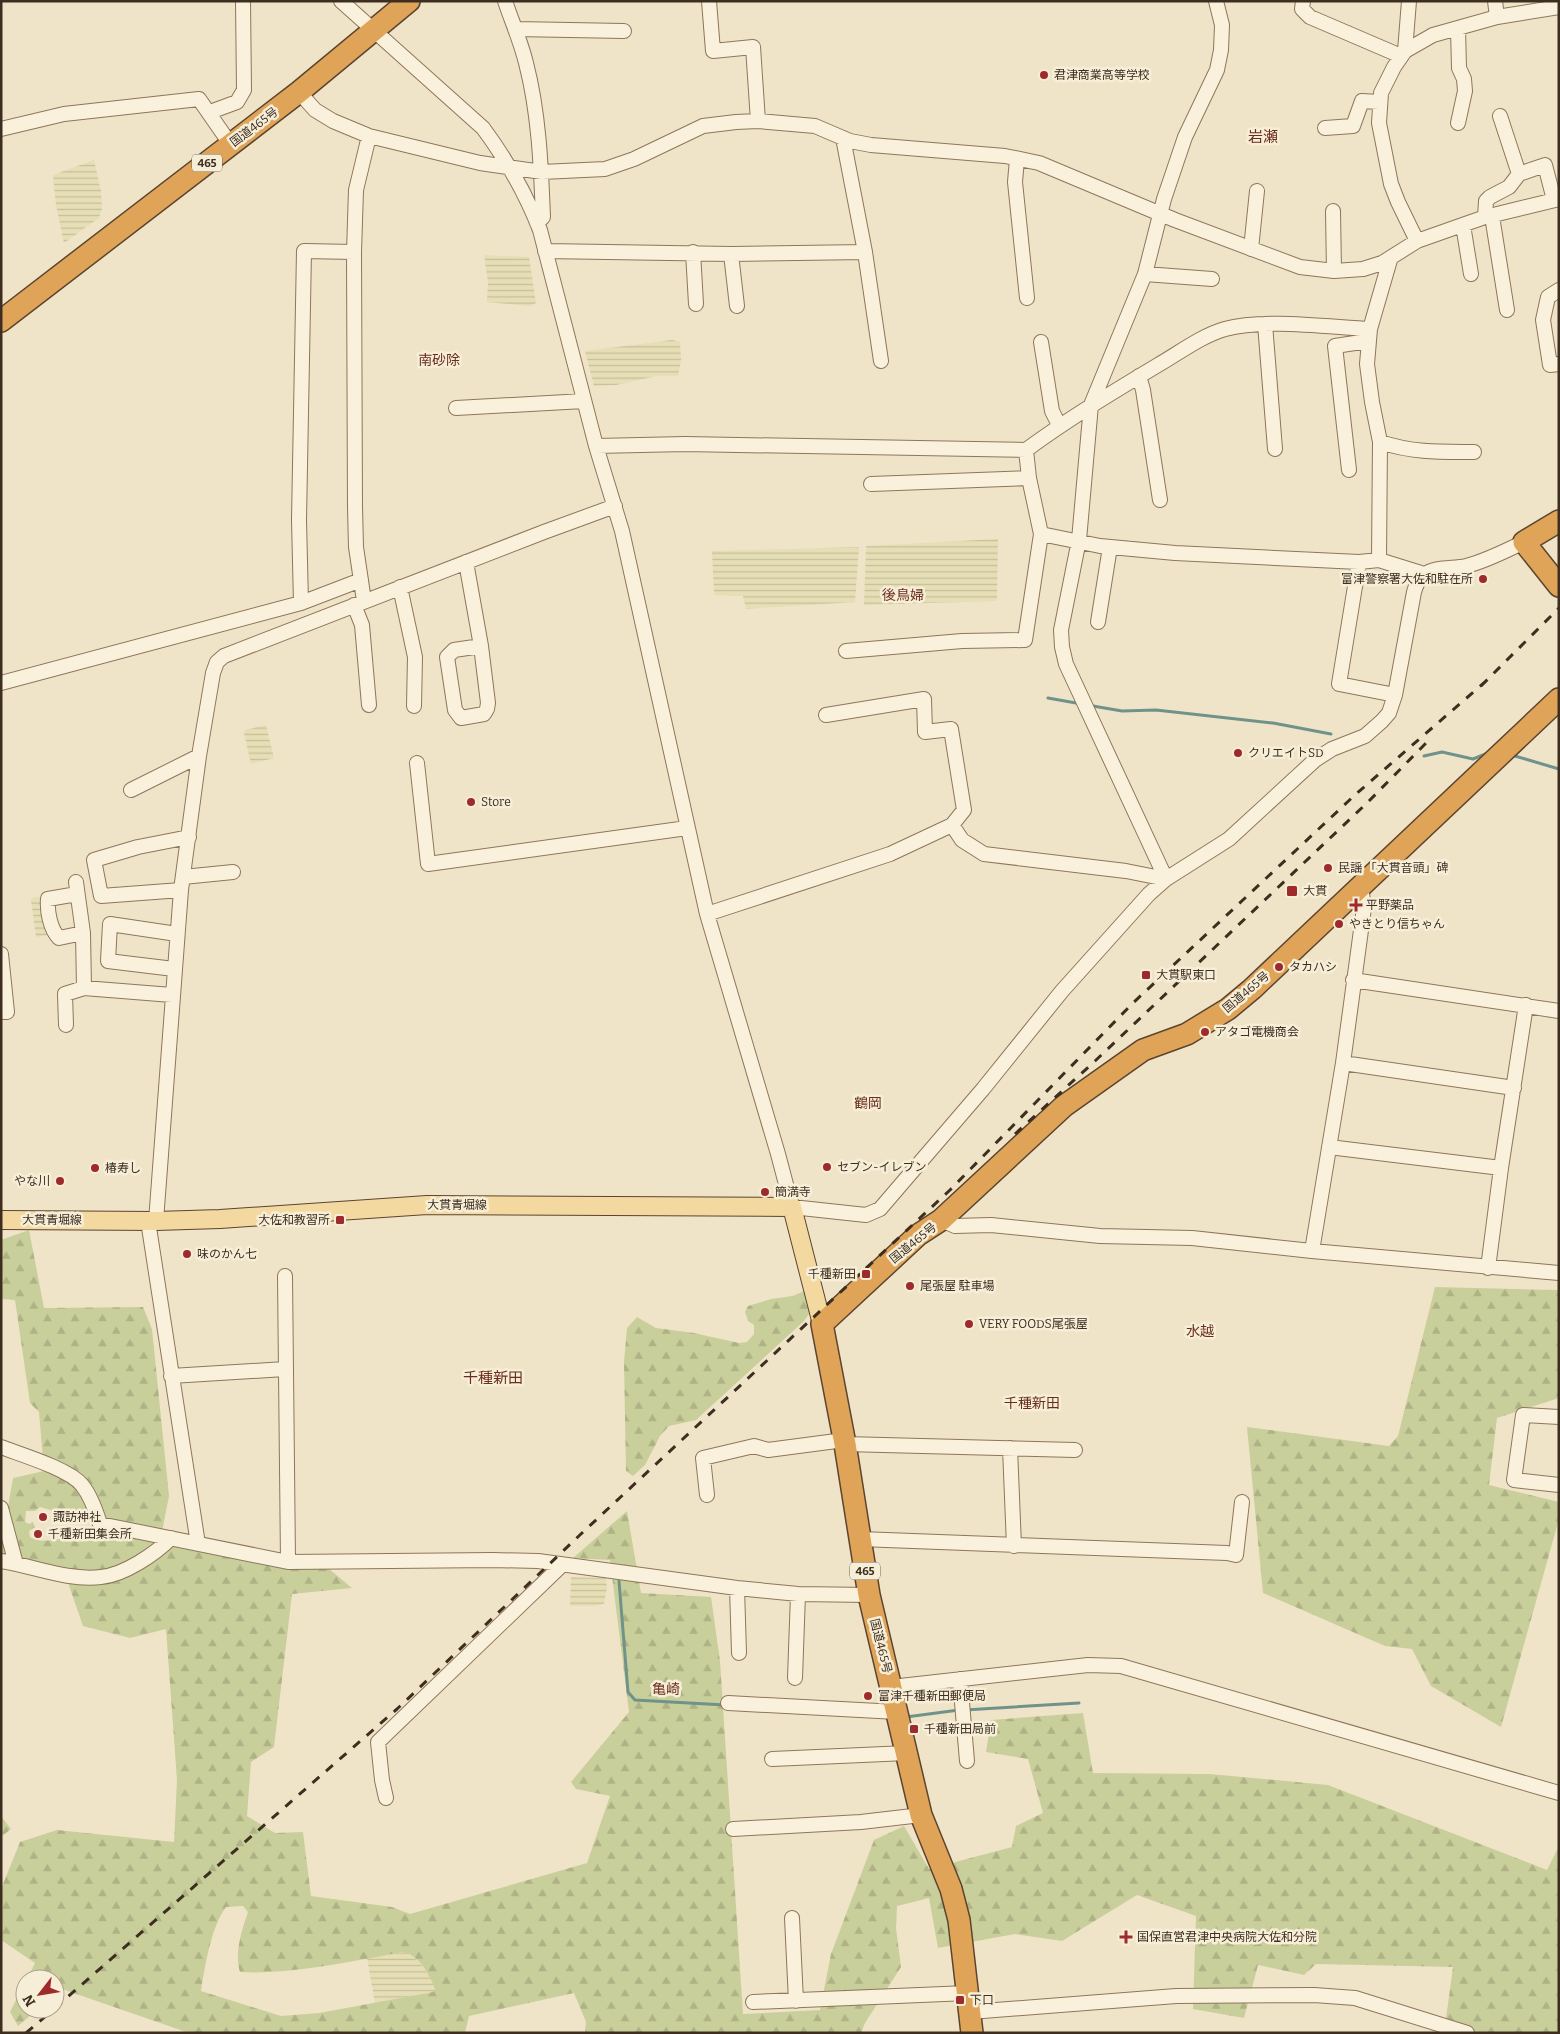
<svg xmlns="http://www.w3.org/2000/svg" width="1560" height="2034" font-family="Bitter,'Noto Sans JP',serif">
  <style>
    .farmland { fill: url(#farmland-rules) }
    .forest { fill: url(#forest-firs); fill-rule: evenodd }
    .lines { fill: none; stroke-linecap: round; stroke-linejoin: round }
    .stream { stroke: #6f938a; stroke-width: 3 }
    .minor-casing { stroke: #8d765c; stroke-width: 16 }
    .major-casing { stroke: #5b4430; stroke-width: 20 }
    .highway-casing { stroke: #5b4430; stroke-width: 24 }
    .minor { stroke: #faf1dc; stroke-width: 14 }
    .major { stroke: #f3d9a0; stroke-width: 18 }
    .highway { stroke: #e0a458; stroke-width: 21 }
    .rail { stroke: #3d2e20; stroke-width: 3; stroke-dasharray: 9 9; stroke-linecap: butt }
    .poi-dot { fill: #9e2a2b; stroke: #f7eed8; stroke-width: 2 }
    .labels { text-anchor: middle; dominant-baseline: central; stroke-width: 5; stroke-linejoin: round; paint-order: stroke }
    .shield { fill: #f7eed8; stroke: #756857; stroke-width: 1 }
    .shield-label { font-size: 11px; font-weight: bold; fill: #3d2e20 }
    .poi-label { font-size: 12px; fill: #3d2e20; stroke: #f7eed8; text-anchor: start }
    .street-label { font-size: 12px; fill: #3d2e20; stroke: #f7eed8 }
    .neighbourhood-label { font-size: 14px; fill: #6b2e1e; stroke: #f7eed8 }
    .quarter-label { font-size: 15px; fill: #6b2e1e; stroke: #f7eed8 }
  </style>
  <defs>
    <pattern id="farmland-rules" width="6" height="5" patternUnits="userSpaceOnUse" patternTransform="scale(1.25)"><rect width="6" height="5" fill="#e6deb5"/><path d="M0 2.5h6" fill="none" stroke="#c6bf9b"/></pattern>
    <pattern id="forest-firs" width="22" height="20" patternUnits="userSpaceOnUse" patternTransform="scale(1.25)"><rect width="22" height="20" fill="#c9cf9b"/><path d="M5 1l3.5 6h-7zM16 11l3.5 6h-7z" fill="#aeb285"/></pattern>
  </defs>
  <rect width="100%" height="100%" fill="#f0e4c8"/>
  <path class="farmland" d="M 94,160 L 101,191 L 102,209 L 99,218 L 64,243 L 56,205 L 53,175 Z
    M 484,255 L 529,257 L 536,303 L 530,306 L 487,302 L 488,282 Z
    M 672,340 L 680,342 L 681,360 L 678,376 L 657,376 L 616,385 L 594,386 L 585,351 Z
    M 998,539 L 997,601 L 864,605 L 866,546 Z
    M 859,547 L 855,602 L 746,609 L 743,596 L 714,595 L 712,551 Z
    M 266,725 L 274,758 L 251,764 L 244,733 L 245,730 Z
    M 44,897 L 51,935 L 36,937 L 31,900 L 33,898 Z
    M 571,1577 L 606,1578 L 607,1587 L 604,1604 L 594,1606 L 570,1606 Z
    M 403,1952 L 408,1952 L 420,1963 L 432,1980 L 435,1989 L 433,1992 L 375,2003 L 367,1958 Z"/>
  <path class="forest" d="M 29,1230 L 44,1308 L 143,1307 L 152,1329 L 169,1496 L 160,1542 L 329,1569 L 352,1588 L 292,1594 L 274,1747 L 251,1762 L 247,1816 L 275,1833 L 303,1832 L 311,1896 L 392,1907 L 410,1914 L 587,1863 L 610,1796 L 576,1789 L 571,1782 L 629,1712 L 610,1560 L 573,1558 L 627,1511 L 641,1593 L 711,1597 L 720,1661 L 743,2014 L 820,2010 L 831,1954 L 874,1840 L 904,1826 L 929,1869 L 1012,1847 L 1016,1826 L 1043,1813 L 1028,1759 L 986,1752 L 991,1720 L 1083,1713 L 1093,1773 L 1210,1774 L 1328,1785 L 1547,1870 L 1559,1846 L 1559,2033 L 1444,2033 L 1453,1967 L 1316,1964 L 1304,1975 L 1258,1965 L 1244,2018 L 1193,2009 L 1196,1916 L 1137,1895 L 1062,1941 L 1015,1934 L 938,1948 L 929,1898 L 897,1906 L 896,1928 L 901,1967 L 865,2023 L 861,2033 L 585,2033 L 586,2022 L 574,1993 L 469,2016 L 465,2033 L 189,2033 L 62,1989 L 55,1995 L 55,1979 L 27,1979 L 35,1963 L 1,1940 L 1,1889 L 20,1842 L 57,1830 L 174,1842 L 177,1780 L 166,1629 L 130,1638 L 83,1626 L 65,1574 L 1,1565 L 1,1547 L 13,1478 L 44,1471 L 39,1412 L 30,1403 L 15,1300 L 1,1299 L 1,1240 ZM 88,1506 L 104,1522 L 136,1535 C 116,1537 74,1518 60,1539 C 49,1540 40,1543 30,1537 L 29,1531 L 35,1527 L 33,1522 L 29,1524 L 25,1522 L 26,1511 L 35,1511 L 40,1507 L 64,1514 L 76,1512 L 83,1516 L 89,1513 ZM 243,1906 L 248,1912 C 242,1929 234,1954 240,1972 C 290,1975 353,1961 403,1952 C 418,1954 430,1975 435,1989 L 433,1992 L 319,2013 L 281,2016 L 201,1991 C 205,1966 211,1927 226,1907 Z
    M 1435,1287 L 1559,1290 L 1559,1398 L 1497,1418 L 1489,1485 L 1559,1502 L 1559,1519 L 1501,1727 L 1431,1686 L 1412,1649 L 1385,1646 L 1263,1593 L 1247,1427 L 1389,1446 L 1398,1436 Z
    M 804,1291 L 810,1299 L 812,1310 L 804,1321 L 696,1420 L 669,1426 L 660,1436 L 645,1465 L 633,1476 L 626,1471 L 624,1362 L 627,1328 L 637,1317 L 656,1328 L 694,1333 L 739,1343 L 747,1342 L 754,1334 L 754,1325 L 748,1321 L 745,1312 L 748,1306 L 771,1299 L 793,1296 Z
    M 1,1816 L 11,1829 L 1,1837 Z
    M 25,1982 L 25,2009 L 38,2009 L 18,2026 L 10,2012 Z"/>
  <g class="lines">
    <path class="stream" d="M 1048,698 L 1076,703
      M 1093,706 L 1122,711 L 1156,710 L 1273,723 L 1331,734
      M 1424,756 L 1442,752 L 1473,759 L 1488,753
      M 1515,756 L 1559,769
      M 619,1581 L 628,1692 L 635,1700 L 725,1705
      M 965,1710 L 1079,1703
      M 906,1717 L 959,1710"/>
    <defs>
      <path id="minor" d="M 341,1 L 483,128 C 506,159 526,194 540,230 L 596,446 L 622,531 L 707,914 L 778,1154 L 792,1207 L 866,1215 L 880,1209 L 983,1089 L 1062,991 L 1149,894 L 1166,879 L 1229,839 L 1315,760 L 1332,749 L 1365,736 L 1382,721 L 1389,713 L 1395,695 L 1414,592 C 1416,585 1418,579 1424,575 C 1435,566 1453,569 1466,566 C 1486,561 1505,551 1524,542
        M 505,1 C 512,22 521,42 526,63 C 539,113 541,166 543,217 L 537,223
        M 709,1 L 713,51 L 753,47 L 758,121
        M 1303,1 L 1302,9 L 1310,17 L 1401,56
        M 1495,1 L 1497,17
        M 515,29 L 624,31
        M 1405,51 L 1409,1
        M 299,92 L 315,110 L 333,121 L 369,136 L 480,163 L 542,172 L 605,169 L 634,159 L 703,126 L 736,122 L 758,121 L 815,126 L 850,141 L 871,145 L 1005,156 L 1039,163 L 1175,220 L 1300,267 L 1334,271 L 1363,269 L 1382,263 L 1417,241 L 1485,217 L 1559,199
        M 210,112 L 237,102 L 244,90 L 243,1
        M 1500,116 L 1519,174 L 1545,165 L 1554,200
        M 1458,123 L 1465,91 L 1464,79 L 1459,68 L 1458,29
        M 1325,128 L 1353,126 L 1362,101 L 1379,102
        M 1,129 L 64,114 L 199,99 L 231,145
        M 843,138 L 865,252 L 881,361
        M 1017,159 L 1015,182 L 1027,298
        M 1333,211 L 1334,271
        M 1492,216 L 1507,310
        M 1485,217 L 1486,201 L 1490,197 L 1509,187 L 1519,174
        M 1463,225 L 1471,274
        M 1417,241 L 1398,202 L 1391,184 L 1379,123 L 1381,93 L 1394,67 L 1405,51 L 1433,35 L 1497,17 L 1559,7
        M 1251,249 L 1257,191
        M 545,251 L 731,254 L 865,252
        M 693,252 L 696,304
        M 731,254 L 737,306
        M 1145,274 L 1212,279
        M 1559,290 L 1548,297 L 1543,320 L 1550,365 L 1559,364
        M 1265,324 L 1275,449
        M 1041,342 L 1052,411 L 1059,425
        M 1139,376 L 1143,390 L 1160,500
        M 456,408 L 584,401
        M 1380,442 C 1414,453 1439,452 1474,452
        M 596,446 L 685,444 L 1026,450 C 1068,419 1113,392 1158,365 C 1179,353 1201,336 1225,329 C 1263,318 1329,327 1370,329
        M 1349,470 L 1335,346 L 1368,341
        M 871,484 L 1029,478
        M 1041,534 L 1100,546 L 1175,553 L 1359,562 L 1379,560 L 1424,574
        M 1379,560 L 1380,442 L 1372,402 L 1367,364 L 1370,329 L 1390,260
        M 466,562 L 481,646 L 488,703 L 487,709 L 484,714 L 461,718 L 455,710 L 447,657 L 454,650 L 481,646
        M 1359,562 L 1339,684 L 1395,695
        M 400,587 L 415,657 L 414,706
        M 364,601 L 356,547 L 355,507 L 354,252 L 356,190 L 369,136
        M 301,603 L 299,520 L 304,251 L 354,252
        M 354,605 L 362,625 L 369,705
        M 1098,622 L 1110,547
        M 846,651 L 962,641 L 1025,640 L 1041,534 L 1029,478 L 1026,450
        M 1,683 L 301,603 L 361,580
        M 417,763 L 428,864 L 687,828
        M 131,790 L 199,756
        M 952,825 L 962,840 L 984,854 L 1126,871 L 1166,879
        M 183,877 L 233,872
        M 1166,879 L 1066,664 L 1062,647 L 1061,630 L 1079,540 L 1091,405 L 1145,274 L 1164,199 L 1185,137 L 1217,70 L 1221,50 L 1222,25 L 1216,1
        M 76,882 L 83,933 L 84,988
        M 181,890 L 101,896 L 94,860 L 138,847 L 189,837
        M 77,894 L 48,899 C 47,911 50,929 59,938 L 83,933
        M 707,914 L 890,854 L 952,825 L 964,810 L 951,729 L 925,732 L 924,699 L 826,715
        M 1,954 L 7,1012 L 1,1012
        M 174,969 L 108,961 L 110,924 L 177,934
        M 1353,980 L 1559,1011
        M 66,1025 L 65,994 L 84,988 L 172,995
        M 1343,1063 L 1514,1088
        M 1329,1147 L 1501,1168
        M 941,1220 L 955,1226 L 991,1225 L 1100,1236 L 1192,1238 L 1312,1251 L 1559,1273
        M 148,1221 L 198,1544
        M 156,1221 L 181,890 L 199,756 L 213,673 L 217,662 L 224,656 L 544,532 L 615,506
        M 1312,1251 L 1343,1063 L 1364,908 L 1361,886
        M 1488,1268 L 1501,1168 L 1526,1005
        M 285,1276 L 288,1562
        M 171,1376 L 285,1369
        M 1559,1417 L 1523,1415 L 1514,1480 L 1559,1485
        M 845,1444 L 1075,1450
        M 1,1447 C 22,1455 69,1469 82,1485 C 91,1496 96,1511 100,1524 L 288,1562 L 493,1560 L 538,1561 L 737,1588 L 798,1594 L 869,1595
        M 1010,1448 L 1014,1546
        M 707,1495 L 703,1458 L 754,1446 L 768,1450 L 844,1440
        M 1,1508 L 16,1564
        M 860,1539 L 1227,1553 L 1236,1555 L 1242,1502
        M 1,1561 C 33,1566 68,1581 101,1577 C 124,1575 155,1554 171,1538
        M 737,1588 L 739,1653
        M 795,1678 L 798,1594
        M 960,1679 L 967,1761
        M 891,1687 L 1088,1665 L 1121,1666 L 1559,1793
        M 728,1703 L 897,1712
        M 772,1759 L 907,1753
        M 386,1798 L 382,1780 L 378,1742 L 562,1565
        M 733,1829 L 861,1822 L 921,1815
        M 792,1918 L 796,2001
        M 753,2002 L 968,1993
        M 970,2012 L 1176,1996 L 1314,1995 L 1355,1998 L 1467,2033"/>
      <path id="major" d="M 1,1220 L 156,1221 L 220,1219 L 427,1205 L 792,1207 L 822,1324"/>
      <path id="highway" d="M 1,321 L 299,92 L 409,1
        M 1559,521 L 1524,542 L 1559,586
        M 972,2033 L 959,1920 L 951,1889 L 921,1815 L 869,1595 L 845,1444 L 822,1324 L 918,1235 L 941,1220 L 1064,1106 L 1143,1050 L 1187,1034 L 1228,1009 L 1252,989 L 1559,699"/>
    </defs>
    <use href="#minor" class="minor-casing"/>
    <use href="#major" class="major-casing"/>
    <use href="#highway" class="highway-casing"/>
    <use href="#minor" class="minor"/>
    <use href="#major" class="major"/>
    <use href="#highway" class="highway"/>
    <path class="rail" d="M 1481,686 L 1559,608
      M 1015,1134 L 1095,1061 L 1367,803 L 1431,738
      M 55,2008 L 397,1709 L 582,1533 L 950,1190 L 1133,1003 L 1356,794 L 1485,682
      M 26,2033 L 54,2009"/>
  </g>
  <g class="poi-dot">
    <circle cx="1044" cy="75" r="5"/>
    <circle cx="1483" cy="579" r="5"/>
    <circle cx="1238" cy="753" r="5"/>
    <circle cx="471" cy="802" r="5"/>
    <circle cx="1328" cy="868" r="5"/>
    <rect x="1286" y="885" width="12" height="12" rx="2.5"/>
    <path d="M1353.5 897.5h5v5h5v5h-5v5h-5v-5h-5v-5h5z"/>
    <circle cx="1339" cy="924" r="5"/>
    <circle cx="1279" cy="967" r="5"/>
    <rect x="1141" y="970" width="10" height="10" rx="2.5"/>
    <circle cx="1205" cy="1032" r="5"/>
    <circle cx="827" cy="1167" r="5"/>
    <circle cx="95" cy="1168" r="5"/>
    <circle cx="60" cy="1181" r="5"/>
    <circle cx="765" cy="1192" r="5"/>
    <rect x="335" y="1215" width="10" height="10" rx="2.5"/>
    <circle cx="187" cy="1254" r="5"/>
    <rect x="861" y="1269" width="10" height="10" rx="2.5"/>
    <circle cx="910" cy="1286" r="5"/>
    <circle cx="969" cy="1324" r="5"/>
    <circle cx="43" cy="1517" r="5"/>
    <circle cx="38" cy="1534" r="5"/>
    <circle cx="868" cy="1696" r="5"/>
    <rect x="909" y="1724" width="10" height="10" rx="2.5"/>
    <path d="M1123.5 1929.5h5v5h5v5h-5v5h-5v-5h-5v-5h5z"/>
    <rect x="955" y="1995" width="10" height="10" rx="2.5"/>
  </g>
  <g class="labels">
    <g class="shield">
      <rect x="192" y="154.5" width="30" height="17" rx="4"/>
      <rect x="850" y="1562.5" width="30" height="17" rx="4"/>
    </g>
    <g class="shield-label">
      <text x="207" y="163">465</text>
      <text x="865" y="1571">465</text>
    </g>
    <g class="poi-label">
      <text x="1054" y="75">君津商業高等学校</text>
      <text x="1473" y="579" text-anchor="end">富津警察署大佐和駐在所</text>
      <text x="1248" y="753">クリエイトSD</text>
      <text x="481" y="802">Store</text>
      <text x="1338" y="868">民謡 「大貫音頭」碑</text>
      <text x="1303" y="891">大貫</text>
      <text x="1366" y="905">平野薬品</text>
      <text x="1349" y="924">やきとり信ちゃん</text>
      <text x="1289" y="967">タカハシ</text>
      <text x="1156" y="975">大貫駅東口</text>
      <text x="1215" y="1032">アタゴ電機商会</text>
      <text x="837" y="1167">セブン-イレブン</text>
      <text x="105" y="1168">椿寿し</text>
      <text x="50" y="1181" text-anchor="end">やな川</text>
      <text x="775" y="1192">簡満寺</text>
      <text x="330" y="1220" text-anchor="end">大佐和教習所</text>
      <text x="197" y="1254">味のかん七</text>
      <text x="856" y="1274" text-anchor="end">千種新田</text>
      <text x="920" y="1286">尾張屋 駐車場</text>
      <text x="979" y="1324">VERY FOODS尾張屋</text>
      <text x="53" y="1517">諏訪神社</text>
      <text x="48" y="1534">千種新田集会所</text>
      <text x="878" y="1696">富津千種新田郵便局</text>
      <text x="924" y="1729">千種新田局前</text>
      <text x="1137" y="1937">国保直営君津中央病院大佐和分院</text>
      <text x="970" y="2000">下口</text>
    </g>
    <g class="street-label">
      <text transform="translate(254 127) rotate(-37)">国道465号</text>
      <text transform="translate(1246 992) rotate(-40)">国道465号</text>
      <text x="457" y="1205">大貫青堀線</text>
      <text x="52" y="1220">大貫青堀線</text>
      <text transform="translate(913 1243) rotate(-39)">国道465号</text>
      <text transform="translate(881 1646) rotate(76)">国道465号</text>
    </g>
    <g class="neighbourhood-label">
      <text x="439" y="360">南砂除</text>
      <text x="903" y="595">後鳥婦</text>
      <text x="868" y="1103">鶴岡</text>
      <text x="1200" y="1331">水越</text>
      <text x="1032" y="1403">千種新田</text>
      <text x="666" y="1689">亀崎</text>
    </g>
    <g class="quarter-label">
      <text x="1263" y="137">岩瀬</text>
      <text x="493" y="1378">千種新田</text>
    </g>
  </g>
  <rect width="1560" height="2034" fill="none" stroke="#3d2e20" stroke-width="5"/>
  <g transform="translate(40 1994) rotate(239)"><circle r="24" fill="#f7eed8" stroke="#ada18e"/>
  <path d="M0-4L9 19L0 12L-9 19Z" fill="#9e2a2b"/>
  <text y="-8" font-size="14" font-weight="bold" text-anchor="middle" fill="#3d2e20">N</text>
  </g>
</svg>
